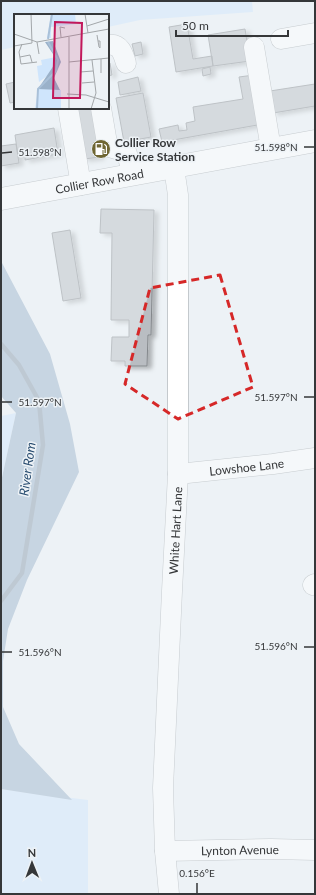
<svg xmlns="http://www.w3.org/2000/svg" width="316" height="895" font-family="Lato,sans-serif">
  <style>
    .green { fill: #cfe5fc }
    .forest { fill: #9ab1c9 }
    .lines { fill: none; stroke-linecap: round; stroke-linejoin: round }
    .stream { stroke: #8697a8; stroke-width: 4.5 }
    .building { fill: #b9bdc2; stroke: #84888c; filter: url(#shadow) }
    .minor-casing { stroke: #9b9fa3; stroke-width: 21 }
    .major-casing { stroke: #9b9fa3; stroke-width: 23 }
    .minor { stroke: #fff; stroke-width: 20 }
    .major { stroke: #fff; stroke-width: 22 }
    .marked { fill: none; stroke: #d62828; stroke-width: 3; stroke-dasharray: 8 5; stroke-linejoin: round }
    .ticks { fill: none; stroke: #353739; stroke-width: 1.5 }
    .labels { text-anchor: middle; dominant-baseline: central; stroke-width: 3; stroke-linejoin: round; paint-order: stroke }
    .poi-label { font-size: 12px; font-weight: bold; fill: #353739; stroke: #edf2f6; text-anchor: start }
    .street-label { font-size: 12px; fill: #353739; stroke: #edf2f6 }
    .water-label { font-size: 13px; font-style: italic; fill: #294d70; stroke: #edf2f6 }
    .inset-river { fill: none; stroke: #a9c0d8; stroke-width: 2 }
    .inset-road { fill: none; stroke: #a3a7aa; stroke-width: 1 }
    .view { fill: #c2185b; fill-opacity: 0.15; stroke: #c2185b; stroke-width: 2 }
    .inset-edge { fill: none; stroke: #353739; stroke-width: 2 }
    .ticks-label { font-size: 10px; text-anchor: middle; fill: #353739; stroke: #edf2f6; stroke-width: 3; stroke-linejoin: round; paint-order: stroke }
  </style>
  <defs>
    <filter id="shadow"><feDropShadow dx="4.5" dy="2.5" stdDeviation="2" flood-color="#0004"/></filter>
  </defs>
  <rect width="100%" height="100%" fill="#edf2f6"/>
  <path class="green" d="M 1,1 L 252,1 L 253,12 L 140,20 L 108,27 L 108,15 L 15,15 L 15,47 L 1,50 Z
    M 16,413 L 1,482 L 1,416 Z
    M 1,789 L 88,800 L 88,894 L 1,894 Z"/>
  <path class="forest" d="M 1,261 L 50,354 L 70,424 L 79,472 L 27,580 L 8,629 L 3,661 L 3,707 L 19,744 L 72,800 L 1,789 L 1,482 L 16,413 L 1,396 Z"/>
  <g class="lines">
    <path class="stream" d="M 1,344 L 19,365 L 39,401 L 43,445 L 22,573 L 1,601"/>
  </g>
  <path class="building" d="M 187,24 L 193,59 L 212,56 L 213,66 L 176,72 L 169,27 Z
    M 245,29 L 250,61 L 213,66 L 208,35 Z
    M 141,42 L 143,54 L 135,56 L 132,44 Z
    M 108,63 L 110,63 L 112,75 L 108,76 Z
    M 210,67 L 211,74 L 203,76 L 202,69 Z
    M 254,75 L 263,124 L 162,142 L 159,129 L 178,125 L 179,131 L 187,130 L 186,123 L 195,121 L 193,107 L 243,99 L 239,77 Z
    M 138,77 L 141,91 L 120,95 L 118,82 Z
    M 15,82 L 15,102 L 10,103 L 6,84 Z
    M 315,84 L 315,106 L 273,113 L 270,91 Z
    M 143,93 L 151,137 L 124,142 L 116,98 Z
    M 75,108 L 92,108 L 100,157 L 84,159 Z
    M 54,128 L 58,154 L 25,160 L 25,155 L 18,156 L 15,135 Z
    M 16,144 L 19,163 L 1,166 L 1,146 Z
    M 101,209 L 154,210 L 151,335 L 148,335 L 147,366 L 125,366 L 125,361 L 111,361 L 112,337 L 129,337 L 129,320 L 111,320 L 112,233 L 100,233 Z
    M 70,230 L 81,298 L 63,301 L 52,233 Z"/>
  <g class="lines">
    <defs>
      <g id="minor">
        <path d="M 281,39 L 315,33"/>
        <path d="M 108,45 C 120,43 123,53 126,63"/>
        <path d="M 254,47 L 271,149"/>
        <path d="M 68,108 L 81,185"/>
        <path d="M 101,108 L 107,143 L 109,147 L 126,152 L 127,154 L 133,175"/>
        <path id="s1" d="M 178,474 L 273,464 L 315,458"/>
        <path d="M 313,585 L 315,584"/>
        <path id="s2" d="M 165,851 L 271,849 L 315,850"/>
        <path id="s3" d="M 169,894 L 165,851 L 163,788 L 172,591 L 178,474 L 178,195 L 174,168"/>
      </g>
      <g id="major">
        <path id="s4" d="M 1,199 L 315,141"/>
      </g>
    </defs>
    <use href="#minor" class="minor-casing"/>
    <use href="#major" class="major-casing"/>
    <use href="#minor" class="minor"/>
    <use href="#major" class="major"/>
  </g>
  <path d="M0 0H316V895H0ZM 220,275 L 253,387 L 178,419 L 125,384 L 150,288 Z" fill="#edf2f6" fill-opacity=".55" fill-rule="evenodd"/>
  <path class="marked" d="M 220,275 L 253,387 L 178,419 L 125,384 L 150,288 Z"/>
  <path class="ticks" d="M 304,147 L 314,147M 2,153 L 12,152M 304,397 L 314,397M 2,402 L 12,402M 304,647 L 314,647M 2,652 L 12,652M 197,883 L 197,893"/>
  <defs>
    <symbol id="fuel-disc" viewBox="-11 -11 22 22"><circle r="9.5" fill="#6f6633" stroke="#edf2f6"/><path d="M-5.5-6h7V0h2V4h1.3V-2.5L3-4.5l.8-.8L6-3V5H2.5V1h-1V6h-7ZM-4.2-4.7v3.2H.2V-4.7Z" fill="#fff"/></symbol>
  </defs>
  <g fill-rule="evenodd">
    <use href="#fuel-disc" x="90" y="138" width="22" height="22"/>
  </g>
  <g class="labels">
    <g class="poi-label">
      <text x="115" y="142">Collier Row<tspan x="115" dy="14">Service Station</tspan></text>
    </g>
    <g class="street-label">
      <text stroke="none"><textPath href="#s4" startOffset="100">Collier Row Road</textPath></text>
      <text stroke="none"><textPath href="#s1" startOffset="69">Lowshoe Lane</textPath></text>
      <text stroke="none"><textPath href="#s3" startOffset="364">White Hart Lane</textPath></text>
      <text stroke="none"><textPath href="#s2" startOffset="75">Lynton Avenue</textPath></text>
    </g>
    <g class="water-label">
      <text transform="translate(27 469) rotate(-82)">River Rom</text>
    </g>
  </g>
  <g transform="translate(14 14)">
    <rect width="95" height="95" fill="#edf2f6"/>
    <path d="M 37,0 L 61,0 L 62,10 L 37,13 L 37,24 L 33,24 ZM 42,43 L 37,59 L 25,68 L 23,52 L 28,51 L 27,46 ZM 31,73 L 47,76 L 47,95 L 21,95 L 24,75 Z" fill="#cfe5fc"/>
    <path d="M 39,27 L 47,48 L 40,64 L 46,76 L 24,75 L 40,51 L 41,43 L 31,28 Z" fill="#9ab1c9"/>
    <path class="inset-river" d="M 34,25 L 38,0M 23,95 L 24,75 L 42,57 L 44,46 L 34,28"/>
    <path class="inset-road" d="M 71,0 L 74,19M 73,12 L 95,5M 0,20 L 23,28 L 95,15M 83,21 L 85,33 L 86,34 L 86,27 L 84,27M 47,23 L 46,13 L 51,14M 23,28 L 25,40M 8,30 L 5,38 L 7,50 L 23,48M 0,32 L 18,29 L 17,0M 6,43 L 16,41 L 18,48M 87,45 L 87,59M 55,48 L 95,44M 66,58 L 79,57M 68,69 L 80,68M 53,80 L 72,81 L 95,88M 55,95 L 55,23M 77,95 L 82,79 L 78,46"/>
    <path class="view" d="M 41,8 L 68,9 L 66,84 L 39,84 Z"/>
    <rect width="95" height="95" class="inset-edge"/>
  </g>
  <g class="ticks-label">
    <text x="276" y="151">51.598°N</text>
    <text x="40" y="156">51.598°N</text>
    <text x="276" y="401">51.597°N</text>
    <text x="40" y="406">51.597°N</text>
    <text x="276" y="650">51.596°N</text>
    <text x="40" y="656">51.596°N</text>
    <text x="197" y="877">0.156°E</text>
  </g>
  <rect width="316" height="895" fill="none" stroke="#353739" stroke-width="4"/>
  <g transform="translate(32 863) rotate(359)" stroke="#edf2f6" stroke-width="3" paint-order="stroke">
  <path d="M0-3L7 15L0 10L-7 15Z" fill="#353739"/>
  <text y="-6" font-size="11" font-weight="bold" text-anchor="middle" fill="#353739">N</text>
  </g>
  <path d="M176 30v6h112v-6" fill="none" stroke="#353739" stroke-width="2"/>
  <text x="182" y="30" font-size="12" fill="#353739" stroke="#edf2f6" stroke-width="3" paint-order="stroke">50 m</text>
</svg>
